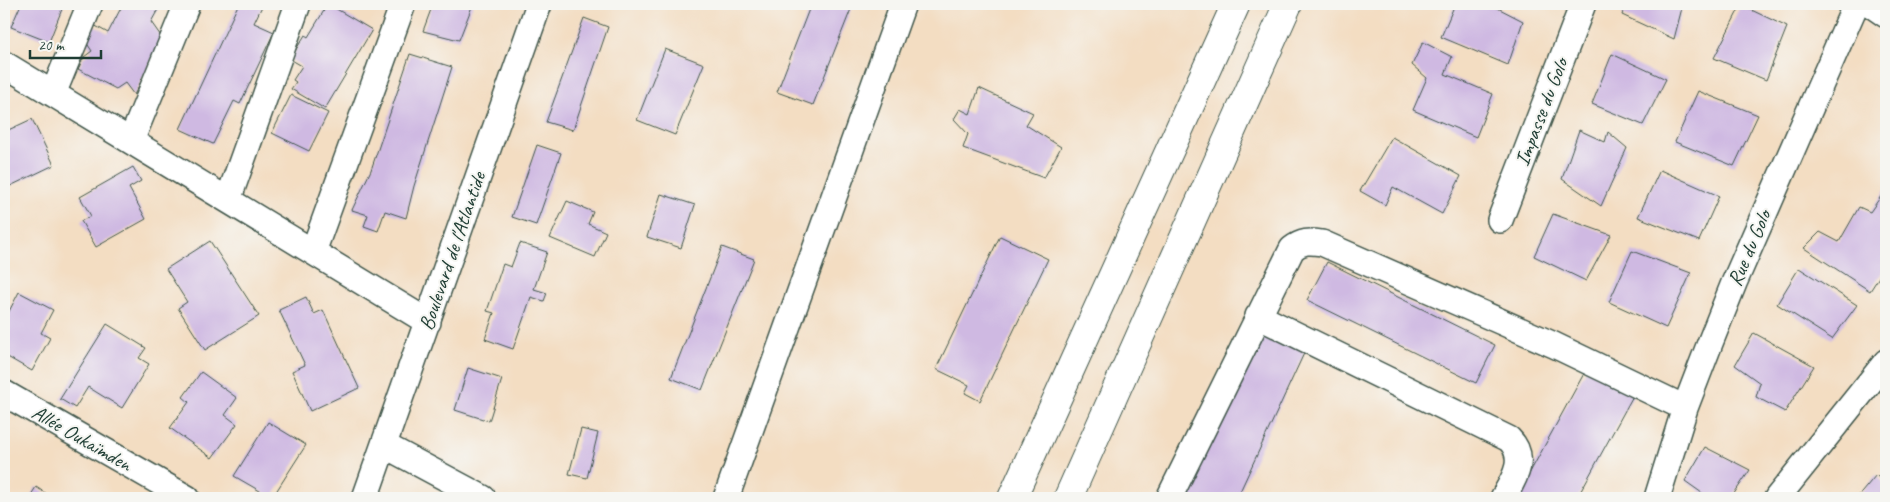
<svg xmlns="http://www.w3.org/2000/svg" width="1890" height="502" font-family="Caveat,sans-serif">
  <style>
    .building { fill: #cfb9e2 }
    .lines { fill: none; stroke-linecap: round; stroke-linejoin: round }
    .minor-casing { stroke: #3f5549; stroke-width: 28 }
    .highway-casing { stroke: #3f5549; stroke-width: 30 }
    .minor { stroke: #fff; stroke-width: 25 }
    .highway { stroke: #fff; stroke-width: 28 }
    .labels { text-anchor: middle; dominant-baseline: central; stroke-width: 4; stroke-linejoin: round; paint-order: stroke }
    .street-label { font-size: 21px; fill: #1f3d34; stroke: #f6f6f2 }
  </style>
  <rect width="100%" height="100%" fill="#f6f6f2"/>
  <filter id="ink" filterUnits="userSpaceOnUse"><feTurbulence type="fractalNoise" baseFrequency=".02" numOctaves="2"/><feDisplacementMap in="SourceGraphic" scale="10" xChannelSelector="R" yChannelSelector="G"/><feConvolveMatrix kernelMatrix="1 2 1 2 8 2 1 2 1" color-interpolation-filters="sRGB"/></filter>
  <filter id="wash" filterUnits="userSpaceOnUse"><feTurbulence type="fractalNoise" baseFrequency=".0096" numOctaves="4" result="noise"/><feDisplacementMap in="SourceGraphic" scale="20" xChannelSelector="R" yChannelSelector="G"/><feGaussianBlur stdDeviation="1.12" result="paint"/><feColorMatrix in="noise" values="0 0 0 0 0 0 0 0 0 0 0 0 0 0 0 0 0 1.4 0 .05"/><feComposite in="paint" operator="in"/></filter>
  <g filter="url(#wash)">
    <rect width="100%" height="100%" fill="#f3ddc2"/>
    <g id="blocks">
      <path class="building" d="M 21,4 L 64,4 L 49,42 L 11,27 Z
        M 123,4 L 161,4 L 151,22 L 163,39 L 134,95 L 125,83 L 116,89 L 78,69 L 84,57 L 92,51 L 84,39 L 92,24 L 108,33 Z
        M 234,4 L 263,4 L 254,23 L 274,32 L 240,104 L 234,101 L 213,144 L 180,129 L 238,5 Z
        M 328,4 L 372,30 L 325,109 L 291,89 L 296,82 L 293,80 L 302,66 L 290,59 L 305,35 L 308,37 Z
        M 433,4 L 473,4 L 459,40 L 423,31 Z
        M 811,4 L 853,4 L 813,105 L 777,92 Z
        M 1455,4 L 1490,4 L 1523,21 L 1508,65 L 1441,37 Z
        M 1626,4 L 1683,4 L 1674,39 L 1622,15 Z
        M 1741,5 L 1787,27 L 1766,80 L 1714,58 Z
        M 584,18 L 608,27 L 573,130 L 546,122 Z
        M 1423,42 L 1452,57 L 1445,74 L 1493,94 L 1476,137 L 1413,110 L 1427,78 L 1412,65 Z
        M 665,49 L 704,64 L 675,135 L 637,120 Z
        M 410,54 L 452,67 L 414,186 L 406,218 L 385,211 L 378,231 L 364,226 L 368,215 L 352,210 L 371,170 Z
        M 1612,54 L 1666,79 L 1643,125 L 1592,104 Z
        M 979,88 L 1033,113 L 1026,125 L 1061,147 L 1044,178 L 963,148 L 968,134 L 954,119 L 960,109 L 970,114 Z
        M 1698,91 L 1758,115 L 1734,166 L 1675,142 Z
        M 291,95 L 328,113 L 309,151 L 272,133 Z
        M 32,119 L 54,165 L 4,189 L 4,132 Z
        M 1579,130 L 1605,142 L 1608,132 L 1627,148 L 1601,206 L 1562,179 Z
        M 1392,137 L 1461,176 L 1442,214 L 1393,187 L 1385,205 L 1360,191 Z
        M 537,145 L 561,153 L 536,225 L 512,217 Z
        M 133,167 L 141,181 L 129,188 L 146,219 L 96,247 L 81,221 L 91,216 L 80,197 Z
        M 1660,170 L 1719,196 L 1699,241 L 1638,217 Z
        M 1886,189 L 1886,266 L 1870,291 L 1804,248 L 1820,232 L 1839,242 L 1859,207 L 1870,212 Z
        M 661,194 L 695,205 L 681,248 L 647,237 Z
        M 567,201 L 593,212 L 588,224 L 606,232 L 595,257 L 550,238 Z
        M 1553,214 L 1611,235 L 1586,281 L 1534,256 Z
        M 1000,236 L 1048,259 L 980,401 L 965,393 L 969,385 L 936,369 Z
        M 210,241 L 259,316 L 205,350 L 178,308 L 187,302 L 166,269 Z
        M 520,243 L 547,252 L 534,289 L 547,293 L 544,301 L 531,297 L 513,349 L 485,339 L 494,313 L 487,311 L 503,264 L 511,267 Z
        M 722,247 L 754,259 L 702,390 L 671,378 Z
        M 1632,251 L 1691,273 L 1666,328 L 1609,302 Z
        M 1327,262 L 1495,345 L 1476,383 L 1307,300 Z
        M 1799,268 L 1857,305 L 1832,339 L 1777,304 Z
        M 19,292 L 53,310 L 41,333 L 50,338 L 32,371 L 4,355 L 4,321 Z
        M 306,297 L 314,314 L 323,310 L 359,388 L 310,411 L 292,371 L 305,365 L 279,310 Z
        M 107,324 L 146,348 L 139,358 L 149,364 L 122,408 L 88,387 L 75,408 L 60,399 Z
        M 1262,329 L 1306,349 L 1237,498 L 1183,498 Z
        M 1754,333 L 1814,366 L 1785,412 L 1756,397 L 1760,383 L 1735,365 Z
        M 468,368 L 502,379 L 489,421 L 455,410 Z
        M 1587,368 L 1634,394 L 1577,498 L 1516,498 Z
        M 201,372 L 237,398 L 225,415 L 237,424 L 212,458 L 170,428 L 189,402 L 183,397 Z
        M 268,422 L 306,445 L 272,498 L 234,476 Z
        M 581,429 L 598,433 L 587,478 L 569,474 Z
        M 1705,447 L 1750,470 L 1731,498 L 1709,498 L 1685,481 Z
        M 1876,475 L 1886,485 L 1886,498 L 1857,498 Z
        M 36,487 L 53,498 L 29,498 Z"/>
    </g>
  </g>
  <g filter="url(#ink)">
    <use href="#blocks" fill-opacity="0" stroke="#3f5549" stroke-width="1"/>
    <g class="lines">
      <defs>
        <path id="minor" d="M 1870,4 L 1886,15
          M 4,64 L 428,322
          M 53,94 L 90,4
          M 131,141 L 187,4
          M 228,200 L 298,4
          M 1500,220 L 1583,4
          M 313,252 L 403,4
          M 1258,316 L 1509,439 C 1528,458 1514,479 1503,498
          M 4,393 L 187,498
          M 384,445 L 483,498
          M 365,498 L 539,4
          M 726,498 L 903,4
          M 1169,498 L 1292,249 C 1302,241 1309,241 1322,243 L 1554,345 L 1685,408
          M 1657,498 L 1685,408 L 1710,343 L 1734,283 L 1856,4
          M 1777,498 L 1886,362"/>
        <path id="highway" d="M 1012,498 L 1236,4
          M 1068,498 L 1288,4"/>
      </defs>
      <use href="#minor" class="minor-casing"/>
      <use href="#highway" class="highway-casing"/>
      <use href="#minor" class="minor"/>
      <use href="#highway" class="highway"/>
    </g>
  </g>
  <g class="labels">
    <g class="street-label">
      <text transform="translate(1541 112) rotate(-69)">Impasse du Golo</text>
      <text transform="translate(1749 248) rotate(-67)">Rue du Golo</text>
      <text transform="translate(452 251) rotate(-71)">Boulevard de l'Atlantide</text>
      <text transform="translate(82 438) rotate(30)">Allée Oukaïmden</text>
    </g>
  </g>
  <rect width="1890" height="502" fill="none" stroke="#f6f6f2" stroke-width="20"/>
  <path d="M30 50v8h71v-8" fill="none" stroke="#1f3d34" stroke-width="2.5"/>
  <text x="38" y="50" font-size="15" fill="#1f3d34" stroke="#f6f6f2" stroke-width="4" paint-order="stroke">20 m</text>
</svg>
